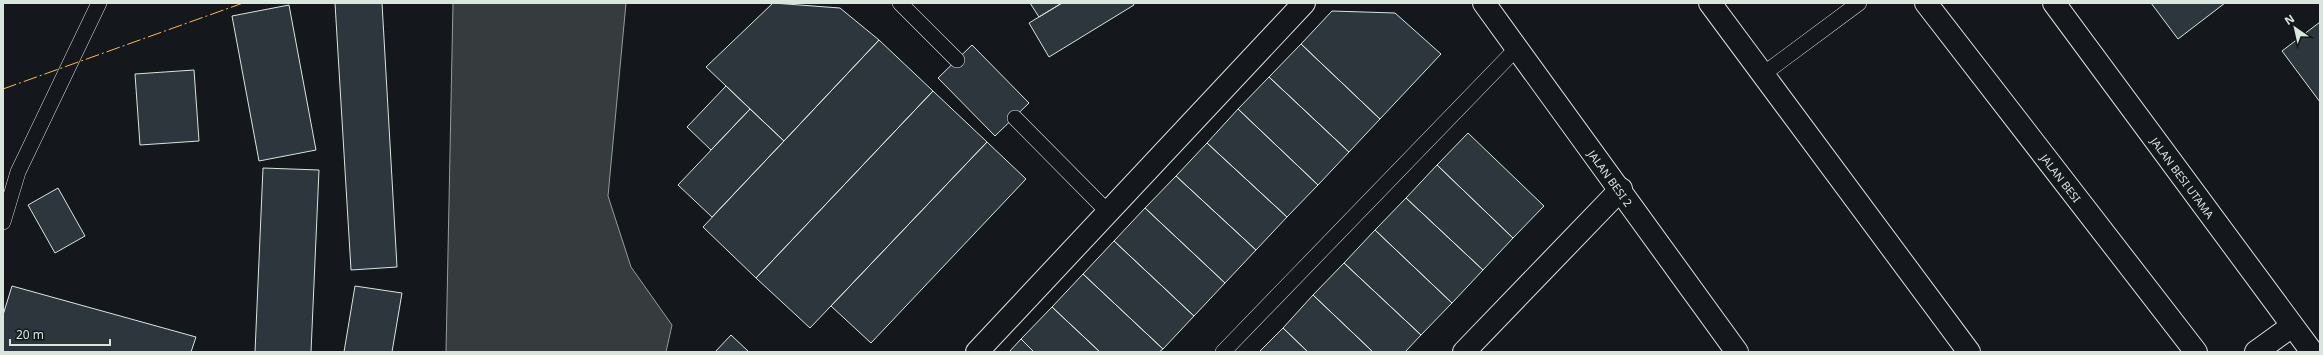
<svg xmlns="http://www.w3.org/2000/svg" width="2323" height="355" font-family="'Noto Sans',sans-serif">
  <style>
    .water { fill: #363b3e; stroke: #939e99 }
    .building { fill: #2c363c; stroke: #d8e6dc }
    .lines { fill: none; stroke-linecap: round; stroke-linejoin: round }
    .lane-casing { stroke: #d8e6dc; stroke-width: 16 }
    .street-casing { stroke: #d8e6dc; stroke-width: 24 }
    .lane { stroke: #14181c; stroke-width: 15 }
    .street { stroke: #14181c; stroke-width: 22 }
    .power { stroke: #ffb74d; stroke-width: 1; stroke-dasharray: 14 3 2 3; stroke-linecap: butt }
    .labels { text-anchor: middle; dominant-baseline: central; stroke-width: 3; stroke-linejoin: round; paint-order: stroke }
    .street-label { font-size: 11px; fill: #d8e6dc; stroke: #14181c }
  </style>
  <rect width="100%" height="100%" fill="#14181c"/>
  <path class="water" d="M 453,3 L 626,3 L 608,196 L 631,267 L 672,325 L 666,352 L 446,352 Z"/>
  <path class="building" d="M 335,3 L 382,3 L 397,267 L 351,270 Z
    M 773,3 L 840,8 L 879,40 L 784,141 L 706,67 Z
    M 1030,3 L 1062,3 L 1039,17 Z
    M 1062,3 L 1133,3 L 1134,5 L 1049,57 L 1029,23 Z
    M 2151,3 L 2225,3 L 2178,39 Z
    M 289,5 L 316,150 L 259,161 L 232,16 Z
    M 1332,11 L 1395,13 L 1441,54 L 1380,119 L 1301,44 Z
    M 2320,22 L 2320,102 L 2282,51 Z
    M 879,40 L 933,91 L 756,278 L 703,227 Z
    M 1301,44 L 1380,119 L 1349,152 L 1269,77 Z
    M 972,45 L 1029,103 L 995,136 L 938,78 Z
    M 194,70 L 199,141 L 140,145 L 135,74 Z
    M 1269,77 L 1349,152 L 1318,185 L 1238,109 Z
    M 726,86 L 750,109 L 711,150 L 687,127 Z
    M 933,91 L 987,142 L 810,328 L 756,278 Z
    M 750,109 L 784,141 L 712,217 L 678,185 Z
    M 1238,109 L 1318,185 L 1287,217 L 1207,143 Z
    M 1468,133 L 1544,206 L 1513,238 L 1437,165 Z
    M 987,142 L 1026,179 L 871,343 L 831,306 Z
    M 1207,143 L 1287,217 L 1256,250 L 1176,176 Z
    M 1437,165 L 1513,238 L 1483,270 L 1406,198 Z
    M 263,168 L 319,170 L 311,352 L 255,352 Z
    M 1176,176 L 1256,250 L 1225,283 L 1145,208 Z
    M 58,188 L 85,236 L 55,253 L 28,205 Z
    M 1406,198 L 1483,270 L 1452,303 L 1375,230 Z
    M 1145,208 L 1225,283 L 1194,316 L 1114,241 Z
    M 1375,230 L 1452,303 L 1421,335 L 1344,263 Z
    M 1114,241 L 1194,316 L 1163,349 L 1083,274 Z
    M 1344,263 L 1421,335 L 1405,352 L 1373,352 L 1313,295 Z
    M 1083,274 L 1163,349 L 1159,352 L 1100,352 L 1052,307 Z
    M 12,286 L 196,337 L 191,352 L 3,352 L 3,315 Z
    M 355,286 L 402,293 L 392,352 L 344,352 Z
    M 1313,295 L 1373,352 L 1308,352 L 1283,328 Z
    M 1052,307 L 1100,352 L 1034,352 L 1021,339 Z
    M 1283,328 L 1308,352 L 1259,352 Z
    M 731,335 L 749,352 L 715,352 Z
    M 1021,339 L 1034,352 L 1009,352 Z"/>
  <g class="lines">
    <defs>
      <path id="lane" d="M 900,3 L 957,60
        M 1762,75 L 1859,3
        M 1015,118 L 1108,212
        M 3,222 L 18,172 L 99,3
        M 1223,352 L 1517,48"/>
      <g id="street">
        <path id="s1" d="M 1484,3 L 1737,352"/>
        <path d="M 1710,3 L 1969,352"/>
        <path id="s2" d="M 1926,3 L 2196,352"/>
        <path id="s3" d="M 2054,3 L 2312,352"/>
        <path d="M 977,352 L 1304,3"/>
        <path d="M 1464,352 L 1621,189"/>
        <path d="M 2256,352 L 2292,326"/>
      </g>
    </defs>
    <use href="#lane" class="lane-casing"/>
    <use href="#street" class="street-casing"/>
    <use href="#lane" class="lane"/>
    <use href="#street" class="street"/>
    <path class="power" d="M 3,89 L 243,3"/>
  </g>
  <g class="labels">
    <g class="street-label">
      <text stroke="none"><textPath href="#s1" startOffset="216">JALAN BESI 2</textPath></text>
      <text stroke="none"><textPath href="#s2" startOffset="221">JALAN BESI</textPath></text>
      <text stroke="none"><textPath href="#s3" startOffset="217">JALAN BESI UTAMA</textPath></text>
    </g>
  </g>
  <rect width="2323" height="355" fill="none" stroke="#d8e6dc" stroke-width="8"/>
  <g transform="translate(2295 28) rotate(326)" stroke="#14181c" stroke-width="3" paint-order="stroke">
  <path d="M0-3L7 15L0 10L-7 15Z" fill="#d8e6dc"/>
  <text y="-6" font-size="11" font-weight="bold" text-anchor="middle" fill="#d8e6dc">N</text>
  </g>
  <path d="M10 339v6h100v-6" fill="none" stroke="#d8e6dc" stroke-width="2"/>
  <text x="16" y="339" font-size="12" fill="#d8e6dc" stroke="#14181c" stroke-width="3" paint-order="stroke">20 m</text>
</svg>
